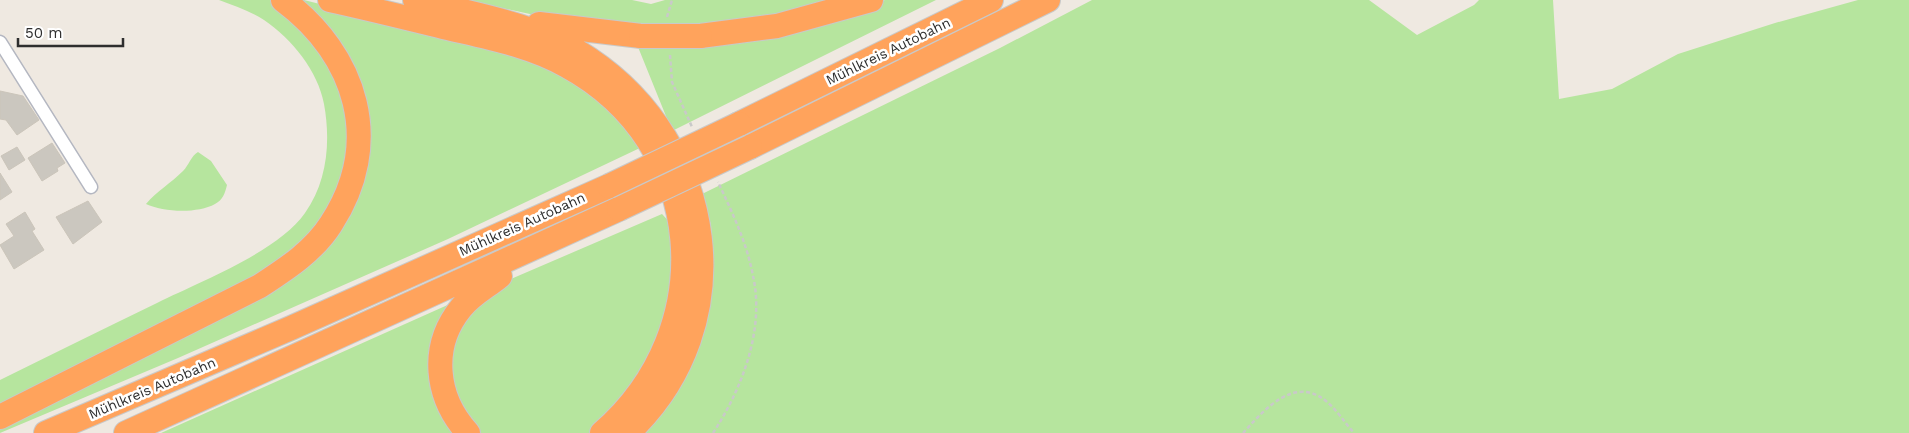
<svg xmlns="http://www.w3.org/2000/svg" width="1909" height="433" font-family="'Work Sans',sans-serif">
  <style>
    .green { fill: #b6e59e }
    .building { fill: #cbc7bf; stroke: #cbc5ba }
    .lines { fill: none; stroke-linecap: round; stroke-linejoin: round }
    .minor-casing { stroke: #b4b7c1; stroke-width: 15 }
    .motorway-casing { stroke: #c9c9c9; stroke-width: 26 }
    .path { stroke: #c9c9c9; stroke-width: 2.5; stroke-dasharray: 4 2.5; stroke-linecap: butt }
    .minor { stroke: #fff; stroke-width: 12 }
    .motorway { stroke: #ffa35c; stroke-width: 24 }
    .motorway-bridge-casing { stroke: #c9c9c9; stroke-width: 26; stroke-linecap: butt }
    .motorway-bridge { stroke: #ffa35c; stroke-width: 24 }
    .labels { text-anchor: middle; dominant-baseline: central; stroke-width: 5; stroke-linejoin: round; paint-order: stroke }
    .street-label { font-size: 14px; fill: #2e2e2e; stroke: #fff }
  </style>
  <rect width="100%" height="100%" fill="#efe9e1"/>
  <path class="green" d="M 219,0 L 270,0 L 285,8 L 302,23 L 342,85 L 349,158 L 323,223 L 279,264 L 0,408 L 0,380 C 52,354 104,329 157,303 C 199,282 278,252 305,213 C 327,182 331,142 324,104 C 318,71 292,39 264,20 C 251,11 234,6 219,0 Z
    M 292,0 L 304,0 L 537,59 L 603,98 L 642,147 L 448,239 L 178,358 L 0,433 L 0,425 L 311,257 L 364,133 Z
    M 466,0 L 632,0 L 651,4 L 665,0 L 849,0 L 814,10 L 680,28 L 539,16 Z
    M 885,0 L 936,0 L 672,131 L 638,47 L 822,23 Z
    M 1092,0 L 1369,0 L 1417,35 L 1474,5 L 1479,0 L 1553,0 L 1559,99 L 1612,89 L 1678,54 L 1775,23 L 1858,0 L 1909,0 L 1909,433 L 640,433 L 711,293 L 713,261 L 711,225 L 702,194 L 1000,48 Z
    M 198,152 L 211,161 L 227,185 C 225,193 223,200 215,204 C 197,214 163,212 146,204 C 157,191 171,183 183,171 C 189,165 191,156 198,152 Z
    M 662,214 L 676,229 L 664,340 L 595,433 L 476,433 L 447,385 L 455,326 L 504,282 Z
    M 461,299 L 444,322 L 459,433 L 161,433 Z"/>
  <path class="building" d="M 0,91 L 23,96 L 39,120 L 17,135 L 6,120 L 0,119 Z
    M 52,143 L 65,163 L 57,168 L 58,171 L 42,181 L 28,158 Z
    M 17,147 L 25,160 L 9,170 L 1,156 Z
    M 0,173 L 12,192 L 0,200 Z
    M 88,201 L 102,222 L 73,244 L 56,217 Z
    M 25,212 L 35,229 L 32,231 L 44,250 L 14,269 L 0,245 L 14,236 L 6,224 Z"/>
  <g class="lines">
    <defs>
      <path id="minor" d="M 0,42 L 91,187"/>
      <path id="motorway" d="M 330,0 C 371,9 411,19 452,29 C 491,38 531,46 567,66 C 708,143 722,329 602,433
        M 415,0 C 473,14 538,24 589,59 C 716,144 744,324 628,433
        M 539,24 L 641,36
        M 700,36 L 777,26 L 871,0
        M 739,124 L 991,0
        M 750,147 L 1048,0
        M 0,417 L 260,286 C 286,269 314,251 331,224 C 384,143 357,55 283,0
        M 46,433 L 291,328 L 609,186
        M 126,433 L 619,209
        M 468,433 C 435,397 430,346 461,308 C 472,294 487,287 500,276"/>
    </defs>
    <use href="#minor" class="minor-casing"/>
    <use href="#motorway" class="motorway-casing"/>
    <path class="path" d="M 667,17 L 672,0
      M 670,55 L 672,82 L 692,127
      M 713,433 C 742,389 765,329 753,276 C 747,243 732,212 718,182
      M 1243,433 C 1264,410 1294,375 1326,401 C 1336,409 1345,423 1354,433"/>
    <use href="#minor" class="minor"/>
    <use href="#motorway" class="motorway"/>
    <defs>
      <path id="motorway-bridge" d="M 641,36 L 700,36
        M 609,186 L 739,124
        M 619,209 L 750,147"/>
    </defs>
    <use href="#motorway-bridge" class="motorway-bridge-casing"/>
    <use href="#motorway-bridge" class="motorway-bridge"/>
  </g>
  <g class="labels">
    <g class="street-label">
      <text transform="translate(888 51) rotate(-26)">Mühlkreis Autobahn</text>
      <text transform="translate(522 224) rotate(-24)">Mühlkreis Autobahn</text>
      <text transform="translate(152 388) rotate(-23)">Mühlkreis Autobahn</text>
    </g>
  </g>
  <path d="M18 38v8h105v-8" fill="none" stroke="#2e2e2e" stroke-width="2.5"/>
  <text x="25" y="38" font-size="15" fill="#2e2e2e" stroke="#ffffff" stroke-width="4" paint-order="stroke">50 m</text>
</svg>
